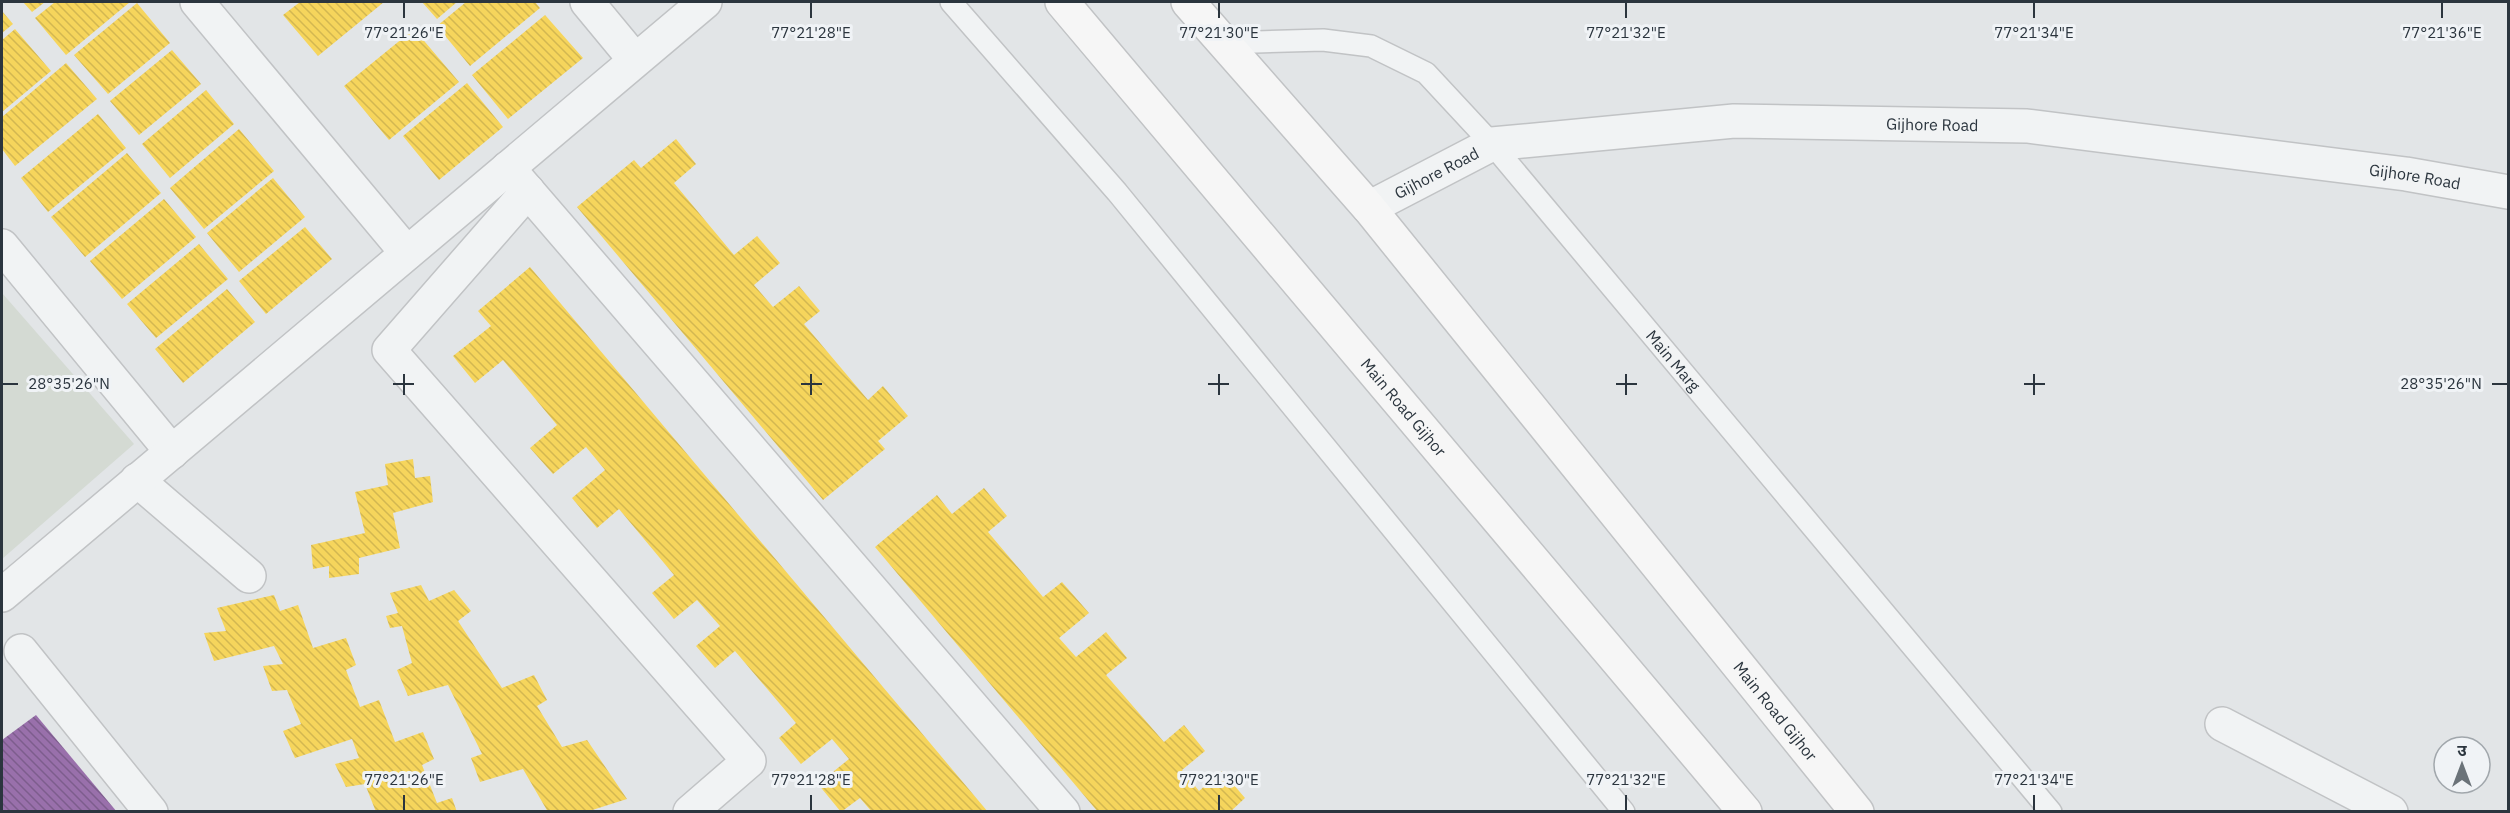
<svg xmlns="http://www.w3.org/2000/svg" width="2510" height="813" font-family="'IBM Plex Sans','Noto Sans Devanagari',sans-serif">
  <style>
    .park { fill: #d4dad3 }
    .homes { fill: url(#homes-back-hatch) }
    .offices { fill: url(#offices-back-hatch) }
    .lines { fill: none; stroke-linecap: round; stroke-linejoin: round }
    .lane-casing { stroke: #c1c3c5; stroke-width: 24 }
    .street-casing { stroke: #c1c3c5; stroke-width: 36 }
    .secondary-casing { stroke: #c1c3c5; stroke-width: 36 }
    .lane { stroke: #f1f3f4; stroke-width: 21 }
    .street { stroke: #f1f3f4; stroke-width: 33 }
    .secondary { stroke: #f6f6f6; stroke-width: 33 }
    .ticks { fill: none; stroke: #2b353e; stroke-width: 2 }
    .labels { text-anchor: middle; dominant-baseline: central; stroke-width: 6; stroke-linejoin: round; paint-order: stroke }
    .street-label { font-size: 16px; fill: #2b353e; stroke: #f0f3f6 }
    .ticks-label { font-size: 15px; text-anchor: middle; fill: #2b353e; stroke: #f0f3f6; stroke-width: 6; stroke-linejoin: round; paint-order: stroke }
  </style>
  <defs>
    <pattern id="homes-back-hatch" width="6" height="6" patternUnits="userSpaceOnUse" patternTransform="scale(1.5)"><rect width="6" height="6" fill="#f6d55c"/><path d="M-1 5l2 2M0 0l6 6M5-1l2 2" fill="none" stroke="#d3b751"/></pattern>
    <pattern id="offices-back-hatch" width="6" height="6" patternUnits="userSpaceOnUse" patternTransform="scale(1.5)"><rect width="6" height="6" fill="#9970ab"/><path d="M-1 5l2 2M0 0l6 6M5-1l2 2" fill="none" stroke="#7d5d8d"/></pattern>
  </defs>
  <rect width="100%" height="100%" fill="#e2e5e7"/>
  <path class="park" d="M 2,293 L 134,444 L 2,559 Z"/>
  <path class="homes" d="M 23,2 L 45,2 L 32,12 Z
    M 55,2 L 130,2 L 66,55 L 35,18 Z
    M 300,2 L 384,2 L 318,56 L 283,15 Z
    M 422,2 L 457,2 L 437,19 Z
    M 466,2 L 535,2 L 540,8 L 470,66 L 437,26 Z
    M 137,3 L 170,43 L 108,94 L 74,55 Z
    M 2,11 L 13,24 L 2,33 Z
    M 545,15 L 583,58 L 508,119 L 472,75 Z
    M 15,29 L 51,71 L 2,112 L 2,40 Z
    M 414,29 L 459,82 L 389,140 L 344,86 Z
    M 172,50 L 201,84 L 139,135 L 110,101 Z
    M 66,63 L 97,99 L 15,166 L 2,149 L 2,117 Z
    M 467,83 L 503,127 L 439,180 L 403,136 Z
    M 206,90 L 234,124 L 170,178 L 142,144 Z
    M 98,114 L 126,148 L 48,212 L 21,178 Z
    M 239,129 L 274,171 L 204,229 L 170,188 Z
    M 676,139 L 696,164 L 674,183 L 734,255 L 757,236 L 780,263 L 754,285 L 773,307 L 799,286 L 820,311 L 804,324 L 868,400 L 883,386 L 908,416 L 878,441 L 885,449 L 823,500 L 577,207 L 634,160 L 641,168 Z
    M 127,153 L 161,193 L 85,257 L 51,217 Z
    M 273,178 L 305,217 L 239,272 L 207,233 Z
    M 164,199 L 196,237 L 122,299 L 90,261 Z
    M 305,227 L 332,259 L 266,314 L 239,281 Z
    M 199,244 L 228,279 L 156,338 L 127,304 Z
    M 530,267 L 988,812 L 872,812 L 860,798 L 841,812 L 818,784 L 849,759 L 832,739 L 801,764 L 779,738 L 796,723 L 735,651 L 715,668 L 696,646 L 720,626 L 697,600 L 674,619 L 652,593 L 674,575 L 619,509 L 597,528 L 572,498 L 605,470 L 586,447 L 553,474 L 530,448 L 557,425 L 503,360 L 475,383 L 453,356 L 491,326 L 478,311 Z
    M 227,289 L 255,322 L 183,383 L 155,349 Z
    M 413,459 L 415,478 L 430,476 L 433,502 L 393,513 L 400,548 L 359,558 L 359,574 L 329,578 L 329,566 L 313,569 L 311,545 L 365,533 L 355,492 L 388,485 L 385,464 Z
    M 984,488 L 1007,516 L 988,532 L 1043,597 L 1062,582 L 1089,613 L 1059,638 L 1076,657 L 1106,632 L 1127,658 L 1106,675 L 1164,742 L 1184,725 L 1205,751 L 1182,770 L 1199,791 L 1222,771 L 1245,798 L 1230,812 L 1098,812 L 875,547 L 937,495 L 952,514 Z
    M 421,585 L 429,601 L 454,590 L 471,611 L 458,621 L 502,688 L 534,675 L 547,700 L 537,706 L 562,747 L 587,740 L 627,799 L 586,812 L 548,812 L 523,769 L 480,782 L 471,758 L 482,754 L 448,685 L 408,696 L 397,670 L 412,663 L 402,626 L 390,628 L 386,616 L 398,613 L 390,593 Z
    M 274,595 L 280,611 L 298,605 L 313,648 L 346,638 L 356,665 L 346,670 L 360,707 L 379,700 L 395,742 L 423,732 L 434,759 L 422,765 L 437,803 L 452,798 L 457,812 L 376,812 L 365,784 L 346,787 L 335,764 L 359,758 L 352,739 L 295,758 L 283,731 L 301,724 L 287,690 L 272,691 L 263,666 L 283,664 L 274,646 L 214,661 L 204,633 L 226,631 L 217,608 Z"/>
  <path class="offices" d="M 36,715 L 117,812 L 2,812 L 2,740 Z"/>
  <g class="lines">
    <defs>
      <g id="lane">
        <path d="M 951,2 L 1117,192 L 1624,812"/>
        <path id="s1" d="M 1224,43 L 1323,40 L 1371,46 L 1426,73 L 1492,144 L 2051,812"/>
      </g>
      <g id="street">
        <path d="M 197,2 L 407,253"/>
        <path d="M 587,2 L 635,60"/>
        <path d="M 508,168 L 1063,812"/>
        <path d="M 528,191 L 389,350 L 749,761 L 690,812"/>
        <path id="s2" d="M 1369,208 L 1492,144 L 1734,121 L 2027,126 L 2406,174 L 2508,192"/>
        <path d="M 2,246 L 172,452"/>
        <path d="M 137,480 L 249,576"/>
        <path d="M 2,595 L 705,2"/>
        <path d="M 21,651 L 151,812"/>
        <path d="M 2222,724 L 2391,812"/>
      </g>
      <g id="secondary">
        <path id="s3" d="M 1062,2 L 1745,812"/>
        <path id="s4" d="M 1188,2 L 1369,208 L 1857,812"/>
      </g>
    </defs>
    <use href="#lane" class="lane-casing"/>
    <use href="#street" class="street-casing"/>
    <use href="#secondary" class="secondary-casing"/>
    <use href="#lane" class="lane"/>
    <use href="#street" class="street"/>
    <use href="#secondary" class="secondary"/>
  </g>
  <path class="ticks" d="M 404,3 L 404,18M 811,3 L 811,18M 1219,3 L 1219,18M 1626,3 L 1626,18M 2034,3 L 2034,18M 2442,3 L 2442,18M 404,374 L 404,395M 811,374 L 811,395M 1219,374 L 1219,395M 1626,374 L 1626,395M 2034,374 L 2034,395M 3,384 L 18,384M 393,384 L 414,384M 801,384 L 822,384M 1208,384 L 1229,384M 1616,384 L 1637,384M 2024,384 L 2045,384M 2492,384 L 2507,384M 404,795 L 404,810M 811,795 L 811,810M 1219,795 L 1219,810M 1626,795 L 1626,810M 2034,795 L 2034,810"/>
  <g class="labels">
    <g class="street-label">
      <text stroke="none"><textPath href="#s2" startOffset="580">Gijhore Road</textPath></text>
      <text stroke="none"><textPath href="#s2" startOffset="76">Gijhore Road</textPath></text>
      <text stroke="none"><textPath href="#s2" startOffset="1066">Gijhore Road</textPath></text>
      <text stroke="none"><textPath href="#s1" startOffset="588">Main Marg</textPath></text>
      <text stroke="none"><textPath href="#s3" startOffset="530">Main Road Gijhor</textPath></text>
      <text stroke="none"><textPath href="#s4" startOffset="921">Main Road Gijhor</textPath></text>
    </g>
  </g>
  <g class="ticks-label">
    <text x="404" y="38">77°21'26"E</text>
    <text x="811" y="38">77°21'28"E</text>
    <text x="1219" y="38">77°21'30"E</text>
    <text x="1626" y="38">77°21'32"E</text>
    <text x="2034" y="38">77°21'34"E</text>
    <text x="2442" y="38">77°21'36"E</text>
    <text x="69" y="389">28°35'26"N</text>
    <text x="2441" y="389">28°35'26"N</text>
    <text x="404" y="785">77°21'26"E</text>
    <text x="811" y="785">77°21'28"E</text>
    <text x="1219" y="785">77°21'30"E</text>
    <text x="1626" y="785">77°21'32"E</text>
    <text x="2034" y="785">77°21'34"E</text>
  </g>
  <rect width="2510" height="813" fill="none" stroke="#2b353e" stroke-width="6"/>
  <g transform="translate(2462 765)"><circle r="28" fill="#f0f3f6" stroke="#a1a7ac" stroke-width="1.5"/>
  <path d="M0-4.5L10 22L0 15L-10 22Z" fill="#6b7379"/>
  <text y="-9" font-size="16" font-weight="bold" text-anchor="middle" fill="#2b353e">उ</text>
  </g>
</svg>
